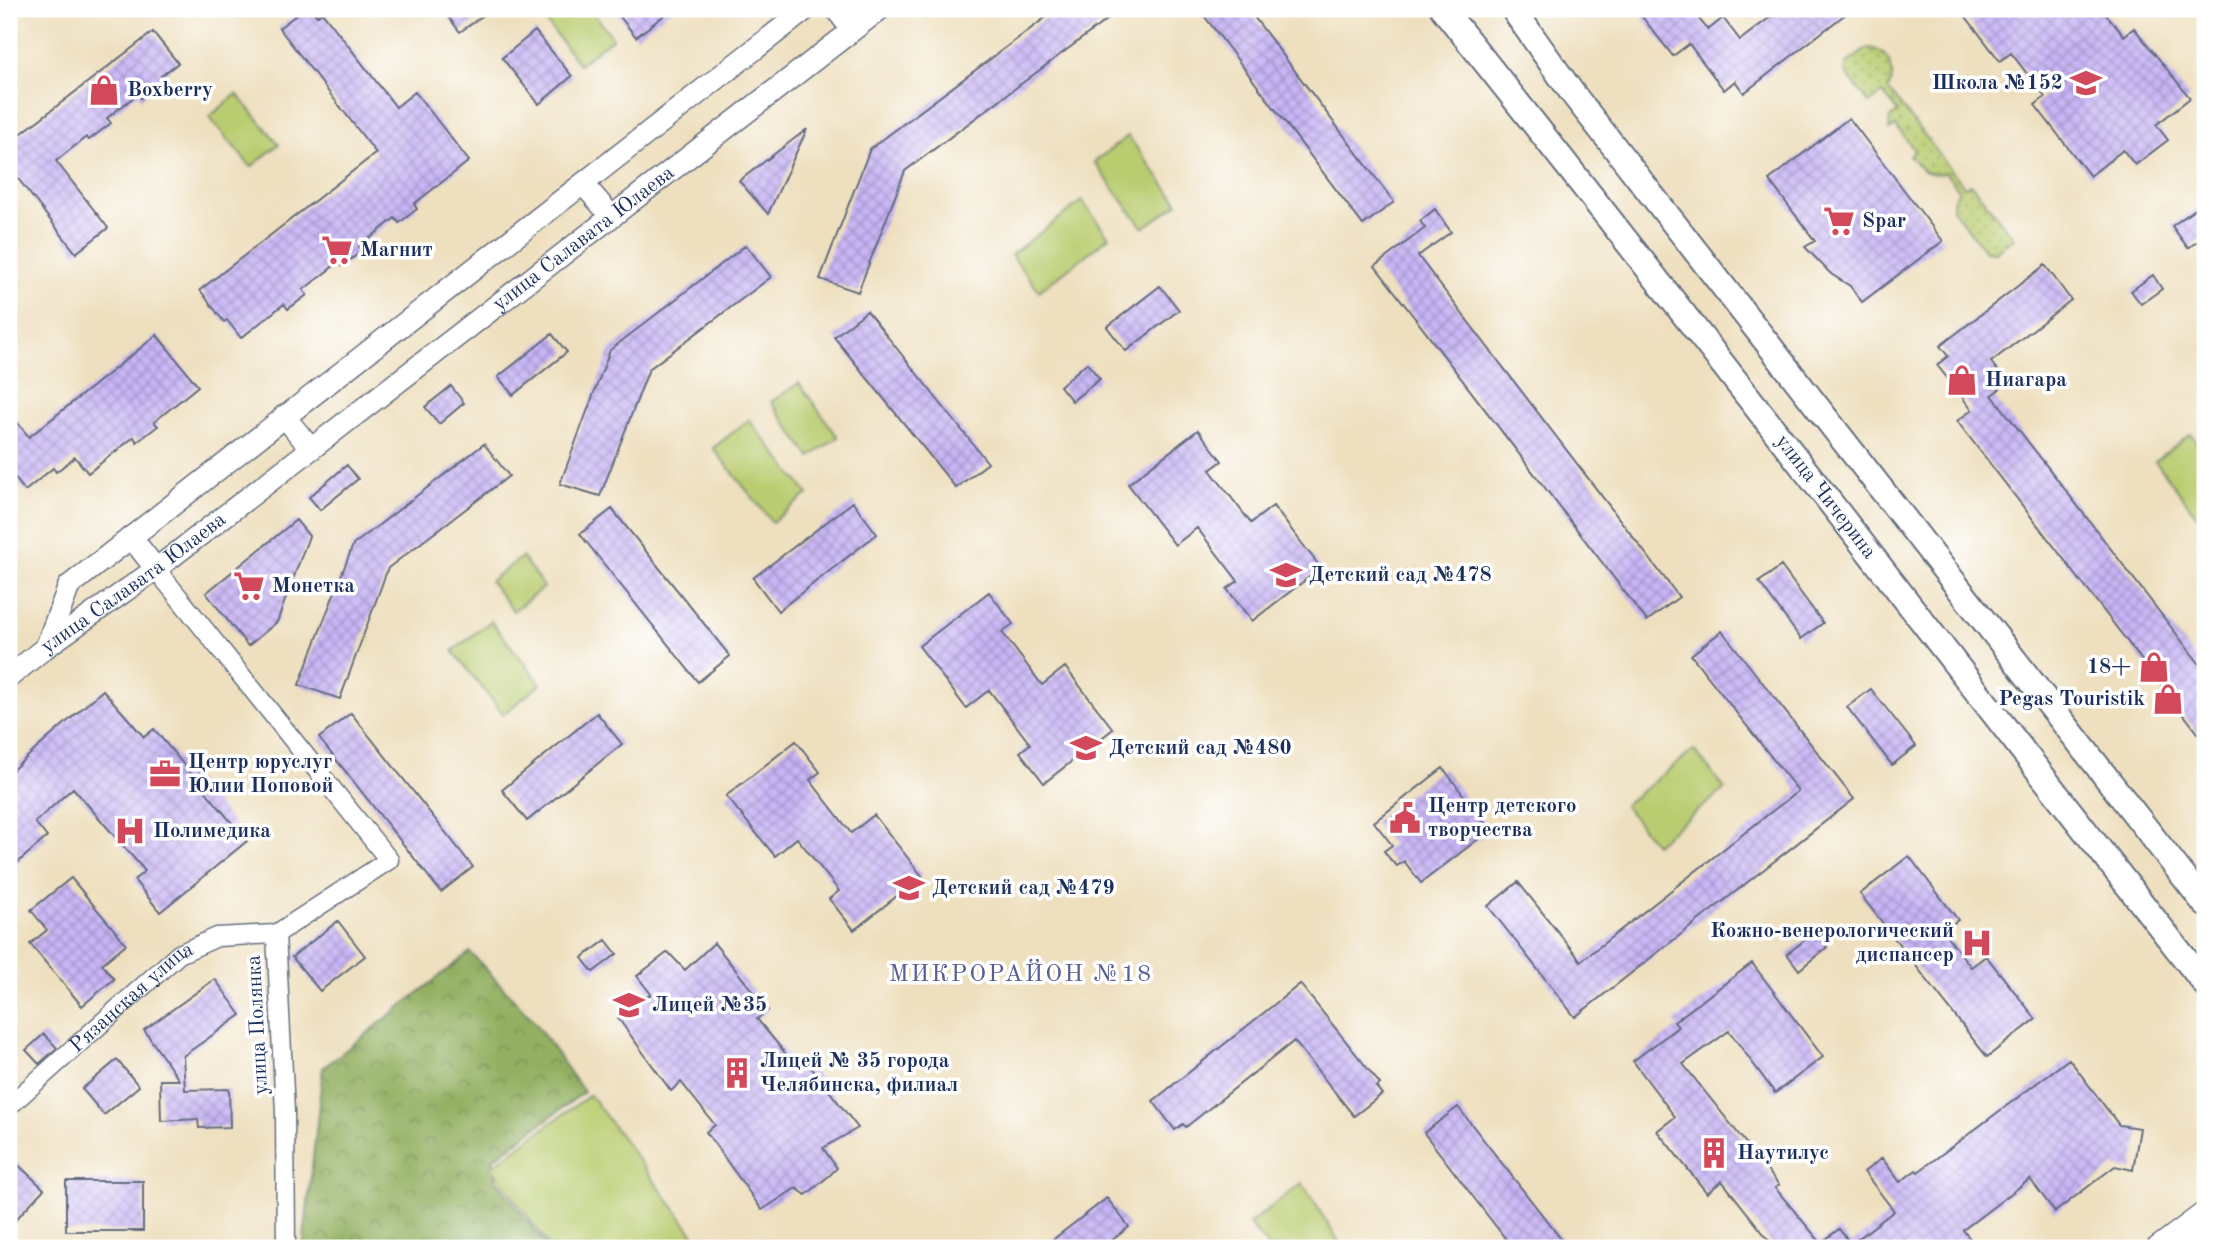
<svg xmlns="http://www.w3.org/2000/svg" width="2214" height="1257" font-family="'Old Standard TT',serif">
  <style>
    .grass { fill: url(#grass-dots); stroke: #6a7e66; stroke-width: 2 }
    .forest { fill: url(#forest-crowns); stroke: #577060; stroke-width: 2 }
    .green { fill: #bacc6f; stroke: #6a7e66; stroke-width: 2 }
    .building { fill: url(#building-cross-hatch) }
    .lines { fill: none; stroke-linecap: round; stroke-linejoin: round }
    .minor-casing { stroke: #656d80; stroke-width: 21 }
    .tertiary-casing { stroke: #656d80; stroke-width: 24 }
    .secondary-casing { stroke: #656d80; stroke-width: 28 }
    .minor { stroke: #fff; stroke-width: 18 }
    .tertiary { stroke: #fff; stroke-width: 21 }
    .secondary { stroke: #fff; stroke-width: 24 }
    .labels { text-anchor: middle; dominant-baseline: central; stroke-width: 7; stroke-linejoin: round; paint-order: stroke }
    .poi-label { font-size: 21px; font-weight: bold; fill: #1b2f5e; stroke: #fff; text-anchor: start }
    .street-label { font-size: 21px; fill: #1b2f5e; stroke: #fff }
    .quarter-label { font-size: 24px; letter-spacing: 2px; fill: #585e93; stroke: #fff }
  </style>
  <defs>
    <pattern id="grass-dots" width="8" height="8" patternUnits="userSpaceOnUse" patternTransform="scale(1.75)"><rect width="8" height="8" fill="#bacc6f"/><path d="M2 2h.1M6 6h.1" fill="none" stroke="#96a65e" stroke-width="1.8" stroke-linecap="round"/></pattern>
    <pattern id="forest-crowns" width="20" height="18" patternUnits="userSpaceOnUse" patternTransform="scale(1.75)"><rect width="20" height="18" fill="#93b062"/><path d="M2 6a3 3 0 1 1 6 0M12 15a3 3 0 1 1 6 0" fill="none" stroke="#779054"/></pattern>
    <pattern id="building-cross-hatch" width="8" height="8" patternUnits="userSpaceOnUse" patternTransform="scale(1.75)"><rect width="8" height="8" fill="#c8b5f5"/><path d="M0 0l8 8M0 8l8-8" fill="none" stroke="#a294ca"/></pattern>
  </defs>
  <rect width="100%" height="100%" fill="#fff"/>
  <filter id="ink" filterUnits="userSpaceOnUse"><feTurbulence type="fractalNoise" baseFrequency=".0143" numOctaves="2"/><feDisplacementMap in="SourceGraphic" scale="14" xChannelSelector="R" yChannelSelector="G"/><feConvolveMatrix kernelMatrix="1 2 1 2 8 2 1 2 1" color-interpolation-filters="sRGB"/></filter>
  <filter id="wash" filterUnits="userSpaceOnUse"><feTurbulence type="fractalNoise" baseFrequency=".00686" numOctaves="4" result="noise"/><feDisplacementMap in="SourceGraphic" scale="28" xChannelSelector="R" yChannelSelector="G"/><feGaussianBlur stdDeviation="1.57" result="paint"/><feColorMatrix in="noise" values="0 0 0 0 0 0 0 0 0 0 0 0 0 0 0 0 0 1.4 0 .05"/><feComposite in="paint" operator="in"/></filter>
  <g filter="url(#wash)">
    <rect width="100%" height="100%" fill="#eedfbe"/>
    <path class="grass" d="M 1868,48 C 1889,50 1898,72 1888,89 L 1964,186 L 1971,184 L 2014,238 L 1995,252 L 1985,251 L 1953,209 L 1953,201 L 1959,190 L 1945,172 C 1926,178 1920,168 1909,155 L 1914,150 L 1896,126 L 1889,130 L 1890,117 L 1898,112 L 1883,93 L 1869,103 L 1845,72 L 1847,63 Z"/>
    <path class="forest" d="M 470,952 L 532,1019 L 584,1092 L 493,1159 L 496,1180 L 548,1248 L 303,1248 L 323,1068 Z"/>
    <path class="green" d="M 547,9 L 590,9 L 613,38 L 579,64 L 540,14 Z
      M 237,94 L 279,144 L 251,167 L 209,117 Z
      M 1128,136 L 1178,203 L 1143,228 L 1094,162 Z
      M 1082,201 L 1109,237 L 1039,291 L 1011,255 Z
      M 799,383 L 838,437 L 810,457 L 771,402 Z
      M 749,420 L 808,494 L 772,522 L 713,448 Z
      M 2191,434 L 2205,452 L 2205,526 L 2155,461 Z
      M 522,557 L 544,587 L 513,611 L 490,581 Z
      M 491,621 L 541,684 L 503,714 L 453,651 Z
      M 1694,750 L 1725,789 L 1655,844 L 1624,805 Z
      M 590,1095 L 704,1248 L 551,1248 L 491,1167 Z
      M 1302,1183 L 1343,1248 L 1269,1248 L 1249,1224 Z"/>
    <g id="blocks">
      <path class="building" d="M 304,9 L 311,9 L 317,16 L 322,12 L 396,107 L 415,92 L 469,161 L 414,204 L 417,209 L 399,223 L 395,218 L 359,247 L 362,251 L 342,266 L 339,262 L 303,290 L 307,295 L 288,309 L 284,304 L 241,338 L 227,320 L 224,322 L 200,290 L 376,153 L 279,28 Z
        M 442,9 L 492,9 L 460,32 Z
        M 614,9 L 672,9 L 636,37 Z
        M 1057,9 L 1121,9 L 905,171 L 858,292 L 820,279 L 870,149 Z
        M 1199,9 L 1248,9 L 1394,202 L 1363,225 Z
        M 1636,9 L 1691,9 L 1708,30 L 1723,18 L 1740,40 L 1781,9 L 1852,9 L 1744,93 L 1735,81 L 1724,90 L 1689,44 L 1673,56 Z
        M 1960,9 L 2102,9 L 2124,36 L 2134,28 L 2190,98 L 2156,125 L 2168,140 L 2135,165 L 2123,150 L 2090,176 L 2035,105 L 2045,97 L 2011,53 L 2000,61 Z
        M 535,31 L 572,76 L 539,104 L 502,58 Z
        M 153,32 L 178,63 L 161,76 L 164,80 L 141,98 L 138,94 L 107,118 L 111,123 L 89,140 L 86,137 L 56,161 L 108,228 L 76,253 L 9,167 L 9,143 Z
        M 1849,118 L 1943,241 L 1862,302 L 1850,286 L 1831,274 L 1805,247 L 1815,241 L 1769,180 Z
        M 807,129 L 768,214 L 739,181 Z
        M 2205,202 L 2205,236 L 2188,248 L 2172,226 Z
        M 1435,209 L 1451,232 L 1418,256 L 1679,597 L 1647,621 L 1375,266 L 1425,228 L 1420,221 Z
        M 746,245 L 771,277 L 649,369 L 600,496 L 560,484 L 610,350 Z
        M 2045,265 L 2071,300 L 1991,362 L 2007,383 L 1992,395 L 2205,671 L 2205,742 L 1957,421 L 1972,410 L 1937,365 L 1948,356 L 1940,346 Z
        M 2153,275 L 2162,289 L 2141,304 L 2131,291 Z
        M 1160,286 L 1179,310 L 1126,351 L 1107,327 Z
        M 867,311 L 988,463 L 956,488 L 834,337 Z
        M 552,334 L 567,352 L 513,395 L 498,377 Z
        M 157,335 L 198,386 L 154,422 L 158,426 L 137,442 L 134,437 L 88,473 L 75,457 L 56,472 L 53,468 L 25,491 L 9,470 L 9,412 L 29,437 Z
        M 1087,363 L 1100,379 L 1072,401 L 1060,386 Z
        M 451,386 L 464,403 L 439,424 L 425,407 Z
        M 1198,430 L 1222,461 L 1210,470 L 1251,523 L 1273,506 L 1321,568 L 1252,621 L 1227,589 L 1238,581 L 1197,528 L 1175,545 L 1128,484 Z
        M 484,444 L 509,476 L 388,568 L 340,699 L 299,685 L 353,545 Z
        M 347,465 L 358,479 L 320,510 L 309,497 Z
        M 853,502 L 877,534 L 778,611 L 753,578 Z
        M 612,509 L 730,656 L 698,682 L 580,534 Z
        M 296,520 L 309,536 L 277,622 L 248,646 L 206,593 Z
        M 1781,566 L 1823,623 L 1801,639 L 1759,582 Z
        M 989,592 L 1013,624 L 1002,632 L 1042,685 L 1065,667 L 1113,729 L 1044,783 L 1020,752 L 1030,744 L 989,690 L 966,708 L 919,646 Z
        M 1722,631 L 1854,799 L 1575,1017 L 1488,906 L 1518,882 L 1581,961 L 1798,791 L 1691,655 Z
        M 1871,689 L 1916,746 L 1892,765 L 1847,707 Z
        M 103,690 L 144,737 L 154,729 L 247,841 L 160,912 L 134,880 L 145,871 L 73,788 L 35,822 L 47,837 L 9,870 L 9,773 Z
        M 351,713 L 473,867 L 441,892 L 319,738 Z
        M 597,713 L 622,744 L 527,821 L 502,790 Z
        M 796,741 L 820,772 L 810,780 L 851,833 L 874,815 L 922,876 L 854,930 L 829,899 L 839,891 L 797,838 L 775,856 L 726,796 Z
        M 1443,768 L 1490,830 L 1421,883 L 1404,861 L 1397,866 L 1390,859 L 1384,851 L 1392,845 L 1374,822 Z
        M 1909,856 L 1958,920 L 1943,931 L 1971,967 L 1986,956 L 2036,1019 L 1987,1057 L 1860,894 Z
        M 71,878 L 126,944 L 102,964 L 114,979 L 82,1006 L 30,944 L 47,930 L 31,910 Z
        M 338,921 L 365,956 L 320,991 L 292,957 Z
        M 1815,932 L 1827,947 L 1799,970 L 1787,954 Z
        M 606,940 L 617,954 L 593,972 L 582,958 Z
        M 714,943 L 768,1010 L 757,1019 L 794,1064 L 802,1056 L 858,1128 L 823,1148 L 837,1168 L 830,1175 L 806,1195 L 796,1188 L 762,1210 L 706,1132 L 715,1125 L 681,1082 L 671,1091 L 618,1018 L 651,994 L 637,976 L 668,952 L 685,970 Z
        M 1752,963 L 1823,1057 L 1775,1093 L 1729,1031 L 1683,1064 L 1779,1185 L 1775,1188 L 1821,1243 L 1839,1229 L 1851,1244 L 1894,1211 L 1864,1172 L 1882,1158 L 1900,1182 L 1916,1170 L 1918,1172 L 2069,1059 L 2119,1125 L 2140,1128 L 2133,1170 L 2115,1166 L 2055,1212 L 2030,1179 L 1963,1230 L 1977,1248 L 1775,1248 L 1722,1181 L 1707,1193 L 1657,1131 L 1675,1117 L 1633,1061 L 1678,1027 L 1674,1022 Z
        M 215,979 L 241,1015 L 183,1056 L 185,1090 L 229,1089 L 230,1127 L 199,1128 L 198,1119 L 161,1121 L 160,1080 L 179,1080 L 144,1030 Z
        M 1300,984 L 1380,1084 L 1376,1087 L 1382,1094 L 1354,1116 L 1294,1041 L 1186,1127 L 1183,1124 L 1175,1130 L 1153,1101 Z
        M 44,1034 L 57,1048 L 39,1064 L 26,1050 Z
        M 117,1060 L 139,1086 L 104,1115 L 82,1089 Z
        M 1458,1107 L 1568,1248 L 1513,1248 L 1491,1220 L 1424,1133 Z
        M 9,1156 L 44,1189 L 9,1227 Z
        M 66,1181 L 143,1181 L 143,1231 L 66,1231 Z
        M 1107,1198 L 1129,1227 L 1102,1248 L 1042,1248 Z"/>
    </g>
  </g>
  <g filter="url(#ink)">
    <use href="#blocks" fill-opacity="0" stroke="#656d80" stroke-width="2"/>
    <g class="lines">
      <defs>
        <g id="minor">
          <path d="M 156,569 L 389,860 L 276,934 L 285,1112 L 286,1248"/>
          <path id="s1" d="M 9,1106 L 179,954 L 217,937 L 276,934"/>
        </g>
        <g id="tertiary">
          <path d="M 836,9 L 852,30"/>
          <path d="M 584,185 L 612,217"/>
          <path d="M 284,416 L 311,449"/>
          <path d="M 131,537 L 156,569"/>
          <path d="M 46,647 L 69,586 L 806,9"/>
          <path id="s2" d="M 9,677 L 46,647 L 156,569 L 880,9"/>
          <path d="M 2172,1237 C 2184,1232 2194,1233 2205,1242"/>
          <path d="M 2157,1248 L 2205,1212"/>
        </g>
        <g id="secondary">
          <path id="s3" d="M 1443,9 C 1701,331 1950,660 2205,984"/>
          <path d="M 1513,9 L 1573,94 L 2205,904"/>
        </g>
      </defs>
      <use href="#minor" class="minor-casing"/>
      <use href="#tertiary" class="tertiary-casing"/>
      <use href="#secondary" class="secondary-casing"/>
      <use href="#minor" class="minor"/>
      <use href="#tertiary" class="tertiary"/>
      <use href="#secondary" class="secondary"/>
    </g>
  </g>
  <defs>
    <symbol id="school-bare" viewBox="-9 -9 18 18"><path d="M0-5L7-2L0 1L-7-2ZM-4 1L0 2.5L4 1V4Q0 6-4 4Z" fill="#d1495b" stroke="#fff" stroke-width="2.5" paint-order="stroke"/></symbol>
    <symbol id="shop-bare" viewBox="-9 -9 18 18"><path d="M-5-2.5h2.3a2.7 3.5 0 0 1 5.4 0H5L5.5 6h-11ZM-1.5-2.5h3a1.5 2.3 0 0 0-3 0Z" fill="#d1495b" stroke="#fff" stroke-width="2.5" paint-order="stroke"/></symbol>
    <symbol id="supermarket-bare" viewBox="-9 -9 18 18"><path d="M-6-5.5h2.5l.6 2H6L4.5 2H-2.5L-4.4-4H-6ZM-1.5 3.2a1.3 1.3 0 1 0 .1 0ZM3 3.2a1.3 1.3 0 1 0 .1 0Z" fill="#d1495b" stroke="#fff" stroke-width="2.5" paint-order="stroke"/></symbol>
    <symbol id="office-bare" viewBox="-9 -9 18 18"><path d="M-6-3h4V-5.5h4V-3h4V5H-6ZM-1-4.5V-3h2v-1.5ZM-6 0V1H6V0Z" fill="#d1495b" stroke="#fff" stroke-width="2.5" paint-order="stroke"/></symbol>
    <symbol id="civic-bare" viewBox="-9 -9 18 18"><path d="M-.6-6.5H3V-4.5H.6V-3L4-1V1h2V6H-6V1h2V-1L-.6-3ZM-1.2 2.5V6h2.4V2.5Z" fill="#d1495b" stroke="#fff" stroke-width="2.5" paint-order="stroke"/></symbol>
    <symbol id="hospital-bare" viewBox="-9 -9 18 18"><path d="M-5-5h3v3.5h4V-5h3V5h-3V1.5h-4V5h-3Z" fill="#d1495b" stroke="#fff" stroke-width="2.5" paint-order="stroke"/></symbol>
    <symbol id="building-bare" viewBox="-9 -9 18 18"><path d="M-4-6H4V6H1V3H-1V6H-4ZM-2.5-4.3h1.7v1.8h-1.7ZM.8-4.3h1.7v1.8H.8ZM-2.5-1h1.7V.8h-1.7ZM.8-1h1.7V.8H.8Z" fill="#d1495b" stroke="#fff" stroke-width="2.5" paint-order="stroke"/></symbol>
  </defs>
  <g fill-rule="evenodd">
    <use href="#school-bare" x="2064" y="61" width="44" height="44"/>
    <use href="#shop-bare" x="82" y="68" width="44" height="44"/>
    <use href="#supermarket-bare" x="1817" y="199" width="44" height="44"/>
    <use href="#supermarket-bare" x="315" y="228" width="44" height="44"/>
    <use href="#shop-bare" x="1940" y="358" width="44" height="44"/>
    <use href="#school-bare" x="1264" y="553" width="44" height="44"/>
    <use href="#supermarket-bare" x="227" y="564" width="44" height="44"/>
    <use href="#shop-bare" x="2132" y="645" width="44" height="44"/>
    <use href="#shop-bare" x="2146" y="677" width="44" height="44"/>
    <use href="#school-bare" x="1064" y="726" width="44" height="44"/>
    <use href="#office-bare" x="143" y="752" width="44" height="44"/>
    <use href="#civic-bare" x="1383" y="796" width="44" height="44"/>
    <use href="#hospital-bare" x="108" y="809" width="44" height="44"/>
    <use href="#school-bare" x="887" y="866" width="44" height="44"/>
    <use href="#hospital-bare" x="1955" y="921" width="44" height="44"/>
    <use href="#school-bare" x="607" y="983" width="44" height="44"/>
    <use href="#building-bare" x="715" y="1051" width="44" height="44"/>
    <use href="#building-bare" x="1692" y="1131" width="44" height="44"/>
  </g>
  <g class="labels">
    <g class="poi-label">
      <text x="2063" y="83" text-anchor="end">Школа №152</text>
      <text x="127" y="90">Boxberry</text>
      <text x="1862" y="221">Spar</text>
      <text x="360" y="250">Магнит</text>
      <text x="1985" y="380">Ниагара</text>
      <text x="1309" y="575">Детский сад №478</text>
      <text x="272" y="586">Монетка</text>
      <text x="2131" y="667" text-anchor="end">18+</text>
      <text x="2145" y="699" text-anchor="end">Pegas Touristik</text>
      <text x="1109" y="748">Детский сад №480</text>
      <text x="188" y="762">Центр юруслуг<tspan x="188" dy="24">Юлии Поповой</tspan></text>
      <text x="1428" y="806">Центр детского<tspan x="1428" dy="24">творчества</tspan></text>
      <text x="153" y="831">Полимедика</text>
      <text x="932" y="888">Детский сад №479</text>
      <text x="1954" y="931" text-anchor="end">Кожно-венерологический<tspan x="1954" dy="24">диспансер</tspan></text>
      <text x="652" y="1005">Лицей №35</text>
      <text x="760" y="1061">Лицей № 35 города<tspan x="760" dy="24">Челябинска, филиал</tspan></text>
      <text x="1737" y="1153">Наутилус</text>
    </g>
    <g class="street-label">
      <text stroke="none"><textPath href="#s2" startOffset="723">улица Салавата Юлаева</textPath></text>
      <text stroke="none"><textPath href="#s3" startOffset="620">улица Чичерина</textPath></text>
      <text stroke="none"><textPath href="#s2" startOffset="156">улица Салавата Юлаева</textPath></text>
      <text stroke="none"><textPath href="#s1" startOffset="164">Рязанская улица</textPath></text>
      <text transform="translate(258 1025) rotate(-93)">улица Полянка</text>
    </g>
    <g class="quarter-label">
      <text x="1021" y="975">МИКРОРАЙОН №18</text>
    </g>
  </g>
  <rect width="2214" height="1257" fill="none" stroke="#fff" stroke-width="35"/>
</svg>
